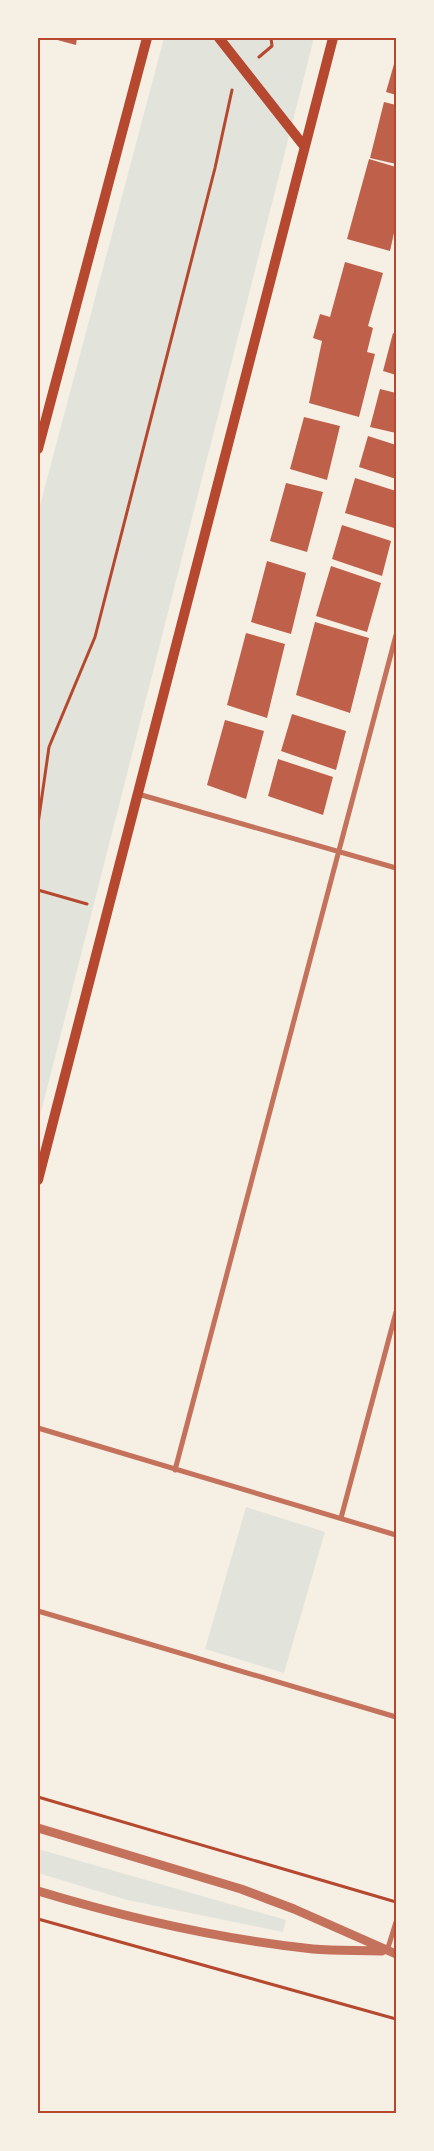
<svg xmlns="http://www.w3.org/2000/svg" width="434" height="2151" font-family="'PT Serif',serif">
  <style>
    .green { fill: #e2e4dc }
    .building { fill: #bf614a }
    .lines { fill: none; stroke-linecap: round; stroke-linejoin: round }
    .path { stroke: #b5482f; stroke-width: 3 }
    .minor { stroke: #c5725c; stroke-width: 5 }
    .tertiary { stroke: #c5725c; stroke-width: 9 }
    .secondary { stroke: #b5482f; stroke-width: 10 }
    .neatline { fill: none; stroke: #b5482f; stroke-width: 2 }
  </style>
  <rect width="100%" height="100%" fill="#f6efe4"/>
  <path class="green" d="M 164,38 L 314,38 L 38,1124 L 38,513 Z
    M 246,1507 L 325,1532 L 284,1673 L 205,1649 Z
    M 38,1849 L 286,1920 L 283,1932 L 127,1900 L 38,1873 Z"/>
  <path class="building" d="M 50,38 L 77,38 L 76,45 Z
    M 396,57 L 396,95 L 386,92 Z
    M 384,102 L 396,105 L 396,164 L 370,158 Z
    M 369,159 L 396,167 L 396,224 L 390,251 L 347,239 Z
    M 345,262 L 383,273 L 368,326 L 373,328 L 367,352 L 375,354 L 359,417 L 309,403 L 322,341 L 313,338 L 320,314 L 330,317 Z
    M 393,333 L 396,334 L 396,375 L 383,371 Z
    M 380,389 L 396,393 L 396,433 L 370,427 Z
    M 304,417 L 340,426 L 327,480 L 290,469 Z
    M 368,436 L 396,445 L 396,479 L 359,467 Z
    M 355,478 L 396,491 L 396,519 L 394,528 L 345,513 Z
    M 286,483 L 323,492 L 307,552 L 270,541 Z
    M 342,525 L 391,541 L 382,576 L 332,559 Z
    M 267,561 L 306,573 L 291,634 L 251,622 Z
    M 331,566 L 381,583 L 367,632 L 316,616 Z
    M 315,622 L 369,638 L 350,713 L 296,695 Z
    M 246,633 L 285,644 L 267,718 L 227,705 Z
    M 292,714 L 346,731 L 336,770 L 281,751 Z
    M 225,720 L 264,731 L 246,799 L 207,785 Z
    M 278,759 L 333,777 L 323,815 L 268,796 Z"/>
  <g class="lines">
    <path class="path" d="M 259,57 L 272,46 L 271,38
      M 38,824 L 49,747 L 95,637 L 215,168 L 232,90
      M 38,890 L 87,904
      M 38,1797 L 396,1902
      M 38,1919 L 396,2019"/>
    <path class="minor" d="M 138,794 L 396,868
      M 38,1428 L 396,1535
      M 175,1470 L 396,635
      M 341,1518 L 396,1312
      M 38,1611 L 396,1717
      M 387,1951 L 396,1922"/>
    <path class="tertiary" d="M 38,1828 L 241,1889 L 294,1909 L 396,1954
      M 38,1891 C 127,1918 220,1939 313,1949 C 336,1951 359,1950 382,1951"/>
    <path class="secondary" d="M 219,38 L 304,146
      M 38,449 L 147,38
      M 38,1180 L 333,38"/>
  </g>
  <rect width="434" height="2151" fill="none" stroke="#f6efe4" stroke-width="78"/>
  <rect x="39" y="39" width="356" height="2073" class="neatline"/>
</svg>
